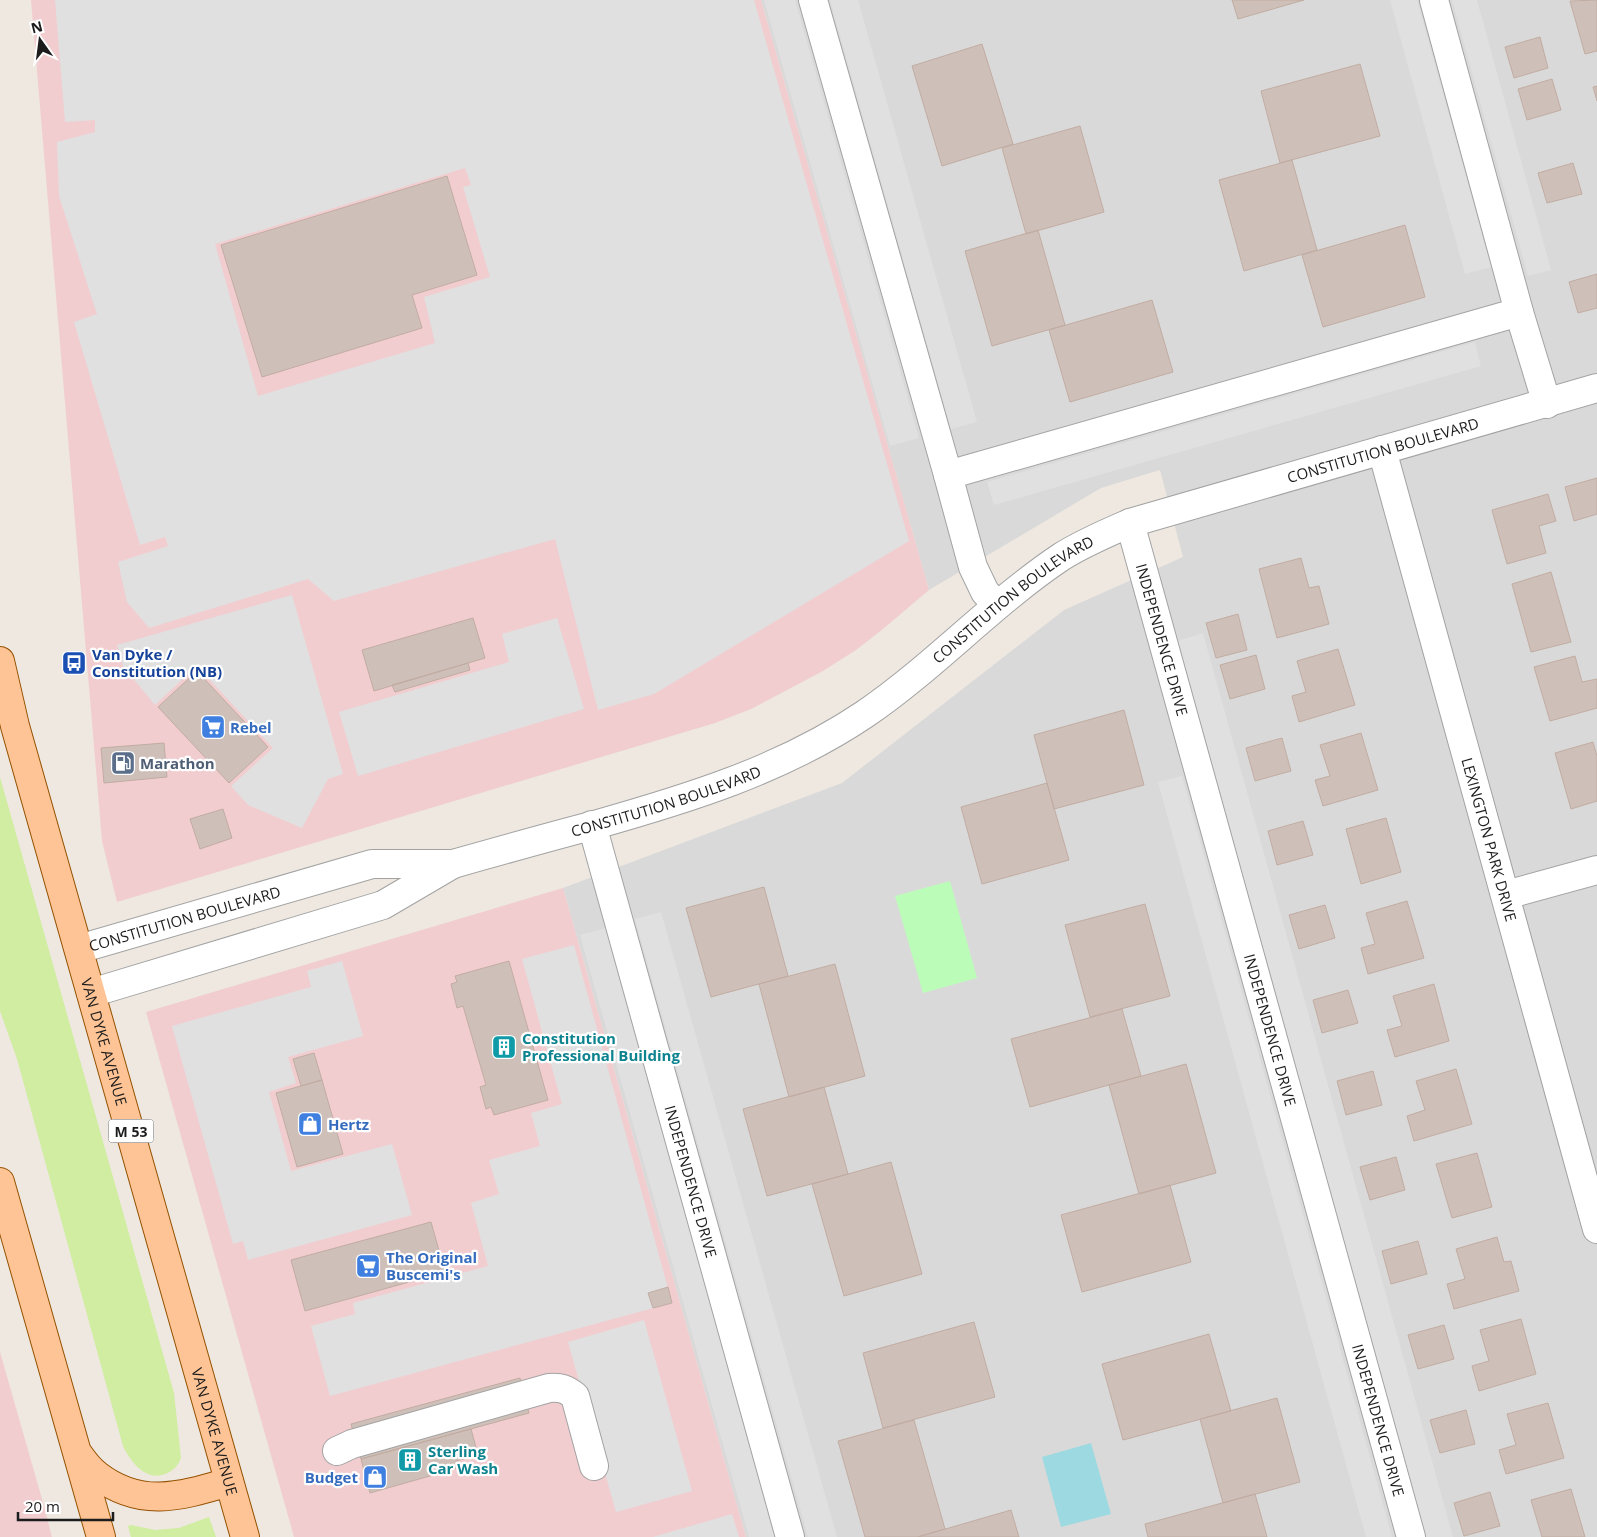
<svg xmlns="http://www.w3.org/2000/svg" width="1597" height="1537" font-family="'Open Sans',sans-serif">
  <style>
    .residential { fill: #dad9d9 }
    .commercial { fill: #f1cdd0 }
    .grass { fill: #d0eda1 }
    .park { fill: #bbfdb8 }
    .parking { fill: #e0e0e0; fill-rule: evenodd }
    .water { fill: #9dd9e0 }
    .building { fill: #cec0b9; stroke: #c1aca2 }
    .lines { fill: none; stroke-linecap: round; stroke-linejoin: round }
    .minor-casing { stroke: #a3a3a3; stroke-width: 30 }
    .major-casing { stroke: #945100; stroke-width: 30 }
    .minor { stroke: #fff; stroke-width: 28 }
    .major { stroke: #ffc495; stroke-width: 28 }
    .labels { text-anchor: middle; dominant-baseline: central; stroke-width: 4.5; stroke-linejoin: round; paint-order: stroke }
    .shield { fill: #fff; stroke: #606060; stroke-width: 1 }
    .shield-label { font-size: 14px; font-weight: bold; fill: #1c1c1c }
    .street-label { font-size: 15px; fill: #1c1c1c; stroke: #fff }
    .transit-label { font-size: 15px; font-weight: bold; fill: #164399; stroke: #fff; text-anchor: start }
    .shop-label { font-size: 15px; font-weight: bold; fill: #366cbe; stroke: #fff; text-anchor: start }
    .service-label { font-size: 15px; font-weight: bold; fill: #4e5e75; stroke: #fff; text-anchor: start }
    .culture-label { font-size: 15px; font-weight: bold; fill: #0d838f; stroke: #fff; text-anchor: start }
  </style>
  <rect width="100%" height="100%" fill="#eee8e0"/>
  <path class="residential" d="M 761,0 L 1597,0 L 1597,1537 L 746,1537 L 563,888 L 842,783 L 1064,610 L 1183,557 L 1160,470 L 1101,488 L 929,590 Z"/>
  <path class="commercial" d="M 31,0 L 761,0 L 929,590 L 883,629 L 856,650 L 823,671 L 751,709 L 715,723 L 117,902 L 102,841 Z
    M 563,888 L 746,1537 L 294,1537 L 146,1012 Z
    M 0,1352 L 44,1506 L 52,1537 L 0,1537 Z"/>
  <path class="grass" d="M 0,777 L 174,1393 L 181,1458 C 178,1466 173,1471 165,1474 C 146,1482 130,1461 123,1446 L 17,1059 L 0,1011 Z
    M 209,1517 L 216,1537 L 131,1537 L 128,1526 L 131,1525 L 155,1530 L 179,1528 Z"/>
  <path class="park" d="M 950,881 L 977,978 L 923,993 L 895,896 Z"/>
  <path class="parking" d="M 55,0 L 754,0 L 909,541 L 654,694 L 598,710 L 555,539 L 334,601 L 308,579 L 149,628 L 127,602 L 118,562 L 168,546 L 165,537 L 140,545 L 74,322 L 97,314 L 59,196 L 57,142 L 95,132 L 95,120 L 65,122 ZM 465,168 L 471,185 L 463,187 L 490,277 L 424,297 L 435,343 L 258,396 L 215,244 Z
    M 764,0 L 795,0 L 919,438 L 890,446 Z
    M 830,0 L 858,0 L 977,422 L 951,429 Z
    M 1390,0 L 1417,0 L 1491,267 L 1465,274 Z
    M 1452,0 L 1477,0 L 1551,270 L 1528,276 Z
    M 1475,342 L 1481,366 L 994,505 L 987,482 Z
    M 292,595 L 343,774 L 328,779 L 302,828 L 248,805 L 231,786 L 273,748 L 197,666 L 155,705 L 123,666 L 117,645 Z
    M 557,618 L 584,709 L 358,776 L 339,712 L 509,662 L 502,634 Z
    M 1203,633 L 1453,1537 L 1426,1537 L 1178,641 Z
    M 1182,776 L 1392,1537 L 1366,1537 L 1158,782 Z
    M 661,912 L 837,1537 L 808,1537 L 635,919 Z
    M 606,928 L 777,1537 L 749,1537 L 580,935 Z
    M 574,945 L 672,1303 L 330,1396 L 311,1326 L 355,1314 L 353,1303 L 488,1266 L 471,1203 L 499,1194 L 489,1160 L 540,1146 L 531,1113 L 562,1104 L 522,959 Z
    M 342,961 L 363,1036 L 288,1057 L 296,1083 L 269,1092 L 291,1171 L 392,1144 L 412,1215 L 248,1260 L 243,1241 L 233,1244 L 172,1026 L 311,987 L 307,971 Z
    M 644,1320 L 692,1491 L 616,1512 L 568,1342 Z
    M 732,1514 L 739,1537 L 653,1537 Z"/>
  <path class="water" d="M 1091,1443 L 1111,1514 L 1061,1527 L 1042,1457 Z"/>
  <path class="building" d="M 1232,0 L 1304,0 L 1238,19 Z
    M 1597,0 L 1597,51 L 1585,54 L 1570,1 Z
    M 1540,37 L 1548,68 L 1514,78 L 1505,47 Z
    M 982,44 L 1013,144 L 942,166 L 912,66 Z
    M 1360,64 L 1380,136 L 1280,163 L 1261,91 Z
    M 1552,79 L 1561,110 L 1527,120 L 1518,89 Z
    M 1597,86 L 1597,101 L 1593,87 Z
    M 1080,126 L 1104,212 L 1026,234 L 1002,148 Z
    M 1292,160 L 1317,250 L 1244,271 L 1219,180 Z
    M 1573,163 L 1582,194 L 1547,203 L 1538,173 Z
    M 447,176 L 477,275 L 412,295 L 422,328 L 262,377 L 221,245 Z
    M 1405,225 L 1425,297 L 1323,327 L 1302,255 Z
    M 1038,230 L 1065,325 L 992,346 L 965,251 Z
    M 1597,274 L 1597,308 L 1578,313 L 1569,282 Z
    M 1152,300 L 1173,372 L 1070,402 L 1049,330 Z
    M 1597,478 L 1597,514 L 1574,521 L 1565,487 Z
    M 1548,494 L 1556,521 L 1539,526 L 1546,553 L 1507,564 L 1492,510 Z
    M 1301,558 L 1309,588 L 1319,586 L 1329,624 L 1277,638 L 1259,569 Z
    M 1551,572 L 1571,642 L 1531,652 L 1512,584 Z
    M 1238,614 L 1247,650 L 1216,658 L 1206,623 Z
    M 473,618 L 485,658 L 374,691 L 362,650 Z
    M 1338,649 L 1355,705 L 1299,722 L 1292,696 L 1306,692 L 1297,661 Z
    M 1256,655 L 1265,689 L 1230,699 L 1220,665 Z
    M 1575,656 L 1582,682 L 1597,679 L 1597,708 L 1550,721 L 1534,667 Z
    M 468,663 L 470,670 L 395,692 L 392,685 Z
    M 197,671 L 268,747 L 229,783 L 158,707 Z
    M 1124,710 L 1144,785 L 1054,809 L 1034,735 Z
    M 1361,733 L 1378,790 L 1323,806 L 1315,780 L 1330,776 L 1320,745 Z
    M 1282,738 L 1291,771 L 1255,781 L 1246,748 Z
    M 1593,742 L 1597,756 L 1597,801 L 1571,809 L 1555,753 Z
    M 164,743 L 167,777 L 104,783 L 101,748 Z
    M 1047,783 L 1069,860 L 982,884 L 961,807 Z
    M 223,809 L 232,838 L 200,849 L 190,819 Z
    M 1386,818 L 1401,872 L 1361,884 L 1346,829 Z
    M 1303,821 L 1313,855 L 1277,865 L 1268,831 Z
    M 764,887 L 788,976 L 711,997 L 686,908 Z
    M 1407,901 L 1424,958 L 1368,974 L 1361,948 L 1375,944 L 1366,913 Z
    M 1145,904 L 1170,996 L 1090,1017 L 1065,925 Z
    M 1325,905 L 1335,938 L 1299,949 L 1289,915 Z
    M 509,961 L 548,1100 L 494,1115 L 491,1107 L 486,1109 L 480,1087 L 486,1085 L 463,1006 L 457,1008 L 451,984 L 457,982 L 455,976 Z
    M 835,964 L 865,1076 L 789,1097 L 759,984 Z
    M 1434,984 L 1449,1041 L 1395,1057 L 1387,1030 L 1402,1026 L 1393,996 Z
    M 1348,990 L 1358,1023 L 1322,1033 L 1313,1000 Z
    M 1122,1009 L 1141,1076 L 1030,1107 L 1011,1039 Z
    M 314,1053 L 322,1080 L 301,1086 L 293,1059 Z
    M 1186,1064 L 1216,1173 L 1139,1194 L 1109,1085 Z
    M 1456,1069 L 1472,1124 L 1414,1141 L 1407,1116 L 1425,1110 L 1416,1081 Z
    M 1373,1071 L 1382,1105 L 1346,1115 L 1337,1081 Z
    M 322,1080 L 343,1154 L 297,1167 L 276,1093 Z
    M 824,1087 L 848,1174 L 767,1196 L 743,1109 Z
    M 1477,1153 L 1492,1207 L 1452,1218 L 1436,1164 Z
    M 1396,1157 L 1405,1190 L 1370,1200 L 1360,1167 Z
    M 891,1162 L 922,1274 L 844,1296 L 812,1184 Z
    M 1170,1185 L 1191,1262 L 1082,1292 L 1061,1215 Z
    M 431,1222 L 445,1272 L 305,1311 L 291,1260 Z
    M 1497,1237 L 1504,1262 L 1511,1261 L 1519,1291 L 1454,1309 L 1447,1284 L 1465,1279 L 1456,1249 Z
    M 1418,1241 L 1427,1274 L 1391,1284 L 1382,1251 Z
    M 668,1287 L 672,1303 L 653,1308 L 648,1293 Z
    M 1521,1319 L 1536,1374 L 1479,1391 L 1472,1366 L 1489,1361 L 1480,1330 Z
    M 974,1322 L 995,1397 L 883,1428 L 863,1353 Z
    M 1444,1325 L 1454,1359 L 1418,1369 L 1408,1335 Z
    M 1209,1334 L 1231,1411 L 1123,1440 L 1102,1364 Z
    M 520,1378 L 529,1413 L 361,1459 L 351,1424 Z
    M 1277,1398 L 1300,1482 L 1223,1503 L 1200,1419 Z
    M 1548,1403 L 1564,1458 L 1506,1474 L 1499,1450 L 1516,1445 L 1507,1414 Z
    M 1466,1410 L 1475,1444 L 1440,1453 L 1430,1420 Z
    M 914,1420 L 945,1529 L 917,1537 L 865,1537 L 838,1441 Z
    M 471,1429 L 478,1455 L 456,1461 L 458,1468 L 370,1493 L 361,1459 Z
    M 1571,1489 L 1585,1537 L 1542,1537 L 1531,1500 Z
    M 1490,1492 L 1500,1526 L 1464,1536 L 1454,1503 Z
    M 1255,1494 L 1267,1537 L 1148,1537 L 1145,1524 Z
    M 1011,1510 L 1019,1537 L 918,1537 L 973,1521 Z"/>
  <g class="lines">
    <defs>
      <g id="minor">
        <path d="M 813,0 L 948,475 L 1519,312 L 1434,0"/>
        <path d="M 1519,312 L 1547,404"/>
        <path id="s1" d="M 1382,450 L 1597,1229"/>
        <path d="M 948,475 L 973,567 L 985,592 L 997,605"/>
        <path id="s2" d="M 1130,523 L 1411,1537"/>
        <path id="s3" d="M 592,825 L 790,1537"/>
        <path id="s4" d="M 453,864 C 499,851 545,838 591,826 C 687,799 782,770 865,714 C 934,667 991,604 1061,557 C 1083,543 1107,533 1130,523 L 1597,388"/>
        <path d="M 1506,895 L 1597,870"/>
        <path id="s5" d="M 79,949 L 372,864 L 453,864 L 383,905 L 91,993"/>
        <path d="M 337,1451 L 352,1444 L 549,1388 C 561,1387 566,1389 575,1396 L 594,1466"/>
      </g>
      <g id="major">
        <path id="s6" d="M 0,661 L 15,726 L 245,1537"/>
        <path d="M 0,1182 L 101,1537"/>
        <path d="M 79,1455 C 84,1462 90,1470 97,1475 C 141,1509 181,1496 229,1482"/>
      </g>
    </defs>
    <use href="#minor" class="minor-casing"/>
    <use href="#major" class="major-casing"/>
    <use href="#minor" class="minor"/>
    <use href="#major" class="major"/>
  </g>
  <defs>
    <symbol id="bus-square" viewBox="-11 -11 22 22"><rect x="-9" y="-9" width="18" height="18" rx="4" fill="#1a4fb4" stroke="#fff"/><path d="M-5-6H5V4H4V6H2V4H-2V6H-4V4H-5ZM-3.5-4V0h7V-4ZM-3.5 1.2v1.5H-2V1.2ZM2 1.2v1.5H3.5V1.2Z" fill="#fff"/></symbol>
    <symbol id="supermarket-square" viewBox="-11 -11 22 22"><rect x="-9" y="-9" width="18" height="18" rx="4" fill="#3f7fe0" stroke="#fff"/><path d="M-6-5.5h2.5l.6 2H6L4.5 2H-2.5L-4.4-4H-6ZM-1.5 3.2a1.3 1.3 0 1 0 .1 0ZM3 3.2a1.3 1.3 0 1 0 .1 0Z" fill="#fff"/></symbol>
    <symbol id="fuel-square" viewBox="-11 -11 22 22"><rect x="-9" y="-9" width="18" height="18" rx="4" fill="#5c6f8a" stroke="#fff"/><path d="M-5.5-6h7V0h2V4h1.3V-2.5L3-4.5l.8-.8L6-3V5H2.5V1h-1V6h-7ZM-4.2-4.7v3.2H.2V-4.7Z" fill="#fff"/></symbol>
    <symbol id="building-square" viewBox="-11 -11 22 22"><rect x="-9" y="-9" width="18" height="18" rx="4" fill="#0f9aa8" stroke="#fff"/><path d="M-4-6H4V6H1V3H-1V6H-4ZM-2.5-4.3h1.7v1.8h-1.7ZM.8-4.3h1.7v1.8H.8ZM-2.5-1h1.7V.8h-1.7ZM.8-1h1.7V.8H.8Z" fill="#fff"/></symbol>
    <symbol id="shop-square" viewBox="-11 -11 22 22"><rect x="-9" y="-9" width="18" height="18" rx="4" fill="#3f7fe0" stroke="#fff"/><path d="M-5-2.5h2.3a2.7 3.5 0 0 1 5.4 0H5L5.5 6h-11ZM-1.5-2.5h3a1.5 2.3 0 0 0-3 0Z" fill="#fff"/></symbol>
  </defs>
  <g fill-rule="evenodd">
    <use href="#bus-square" x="60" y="649" width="28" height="28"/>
    <use href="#supermarket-square" x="199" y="713" width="28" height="28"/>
    <use href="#fuel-square" x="109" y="749" width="28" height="28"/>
    <use href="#building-square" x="490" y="1033" width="28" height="28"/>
    <use href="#shop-square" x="296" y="1110" width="28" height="28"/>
    <use href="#supermarket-square" x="354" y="1252" width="28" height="28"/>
    <use href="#building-square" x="396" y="1446" width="28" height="28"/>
    <use href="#shop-square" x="361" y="1463" width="28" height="28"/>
  </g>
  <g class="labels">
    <rect class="shield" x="108.5" y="1119.5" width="45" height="23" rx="4"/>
    <g class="shield-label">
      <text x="131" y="1131">M 53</text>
    </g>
    <g class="street-label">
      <text stroke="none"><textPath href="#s4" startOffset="1032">CONSTITUTION BOULEVARD</textPath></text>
      <text stroke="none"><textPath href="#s4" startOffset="628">CONSTITUTION BOULEVARD</textPath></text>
      <text stroke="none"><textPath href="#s2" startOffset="121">INDEPENDENCE DRIVE</textPath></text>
      <text stroke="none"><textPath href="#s4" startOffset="222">CONSTITUTION BOULEVARD</textPath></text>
      <text stroke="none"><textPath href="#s1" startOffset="404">LEXINGTON PARK DRIVE</textPath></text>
      <text stroke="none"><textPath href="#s5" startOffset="110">CONSTITUTION BOULEVARD</textPath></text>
      <text stroke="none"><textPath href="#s2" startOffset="526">INDEPENDENCE DRIVE</textPath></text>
      <text stroke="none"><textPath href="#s6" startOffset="395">VAN DYKE AVENUE</textPath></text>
      <text stroke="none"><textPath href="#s3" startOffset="370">INDEPENDENCE DRIVE</textPath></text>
      <text stroke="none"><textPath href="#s2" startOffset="931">INDEPENDENCE DRIVE</textPath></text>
      <text stroke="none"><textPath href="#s6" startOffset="800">VAN DYKE AVENUE</textPath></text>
    </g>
    <g class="transit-label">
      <text x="92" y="654">Van Dyke /<tspan x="92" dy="17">Constitution (NB)</tspan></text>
    </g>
    <g class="shop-label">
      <text x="230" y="727">Rebel</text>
      <text x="328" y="1124">Hertz</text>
      <text x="386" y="1257">The Original<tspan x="386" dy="17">Buscemi's</tspan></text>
      <text x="358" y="1477" text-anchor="end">Budget</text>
    </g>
    <g class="service-label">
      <text x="140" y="763">Marathon</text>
    </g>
    <g class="culture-label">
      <text x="522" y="1038">Constitution<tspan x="522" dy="17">Professional Building</tspan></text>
      <text x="428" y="1451">Sterling<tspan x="428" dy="17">Car Wash</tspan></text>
    </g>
  </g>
  <g transform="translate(40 40) rotate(346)" stroke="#ffffff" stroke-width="4" paint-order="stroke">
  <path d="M0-4L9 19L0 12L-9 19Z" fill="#1c1c1c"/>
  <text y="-8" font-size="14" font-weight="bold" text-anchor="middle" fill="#1c1c1c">N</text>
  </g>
  <path d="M18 1512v8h95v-8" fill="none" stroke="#1c1c1c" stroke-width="2.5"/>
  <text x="25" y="1512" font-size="15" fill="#1c1c1c" stroke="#ffffff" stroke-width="4" paint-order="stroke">20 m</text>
</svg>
